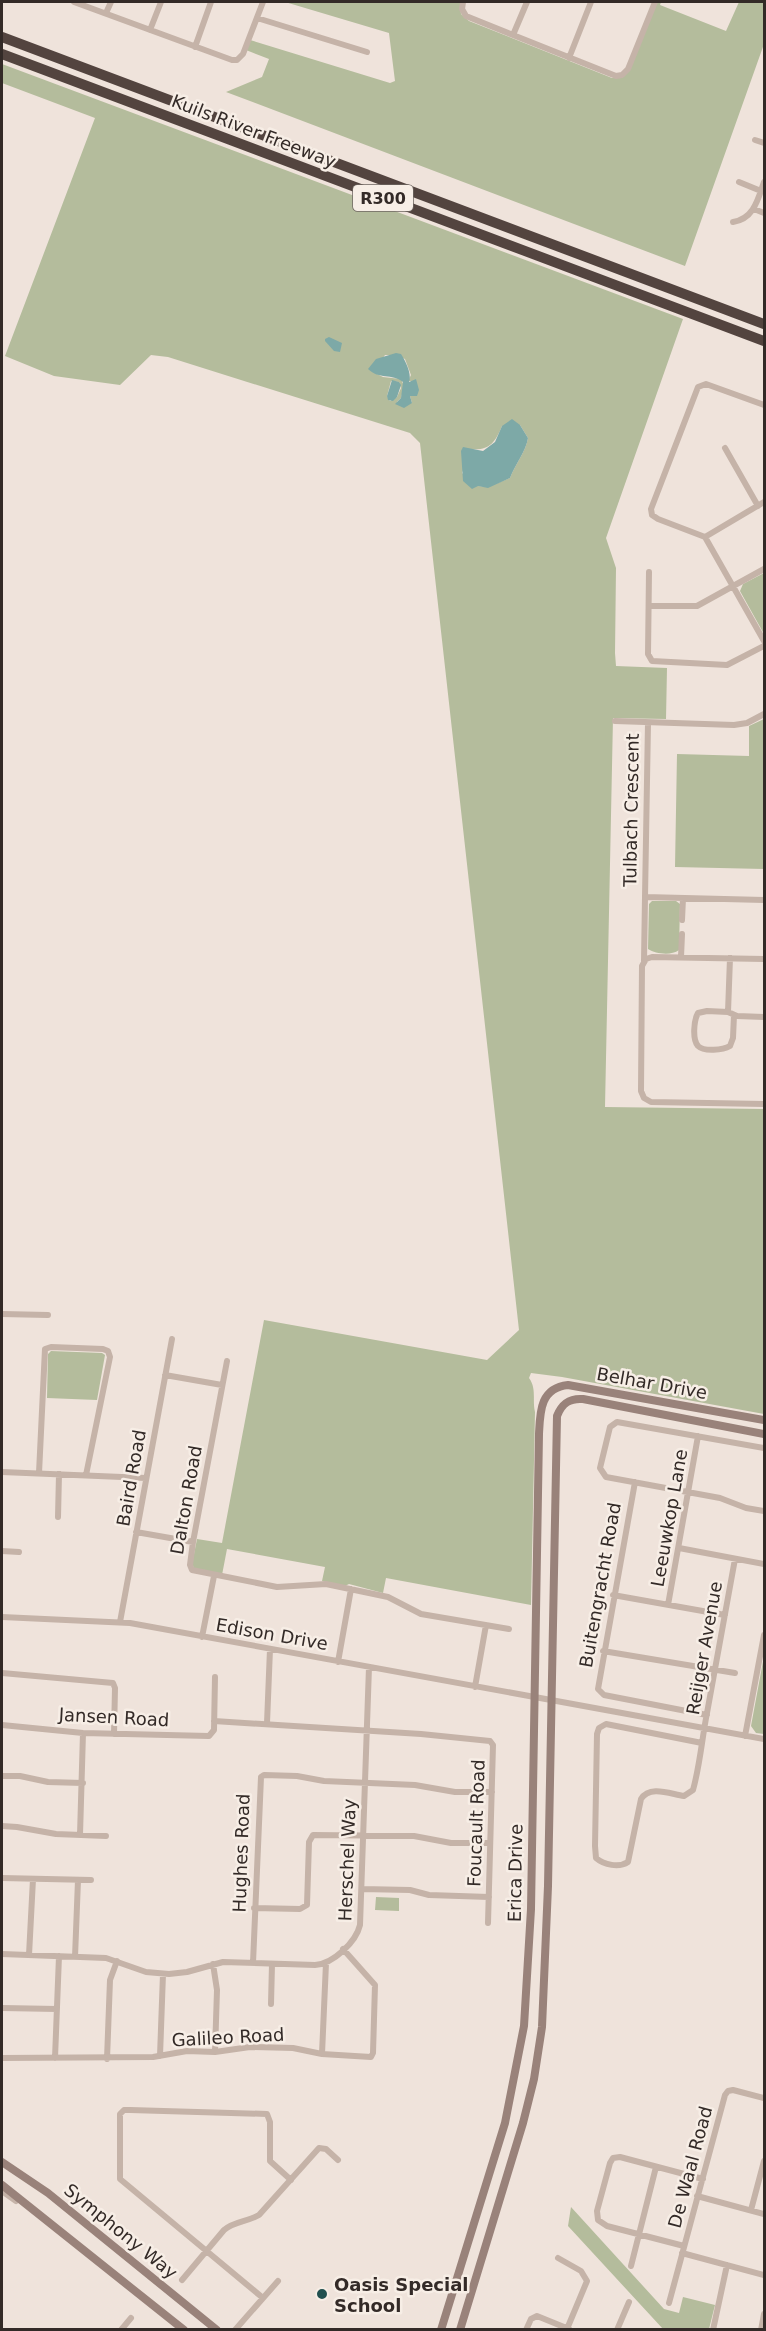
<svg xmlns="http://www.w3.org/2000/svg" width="766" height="2331" font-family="'DejaVu Sans',sans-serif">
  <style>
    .green { fill: #b4bc9c; fill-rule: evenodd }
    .water { fill: #7da9a7 }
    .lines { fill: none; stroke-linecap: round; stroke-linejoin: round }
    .street { stroke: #c5b3a8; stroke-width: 6 }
    .secondary { stroke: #99827a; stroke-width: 8 }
    .highway { stroke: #53443f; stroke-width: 10 }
    .poi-dot { fill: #21504f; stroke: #f7eee6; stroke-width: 2 }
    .labels { text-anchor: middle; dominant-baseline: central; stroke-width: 5; stroke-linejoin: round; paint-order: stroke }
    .shield { fill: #f7eee6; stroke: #6e6560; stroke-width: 1.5 }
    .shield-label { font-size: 16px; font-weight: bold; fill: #332a27 }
    .street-label { font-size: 18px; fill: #332a27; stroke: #f7eee6 }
    .poi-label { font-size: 18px; font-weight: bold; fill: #332a27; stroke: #f7eee6; text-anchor: start }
  </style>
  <rect width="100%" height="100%" fill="#efe3db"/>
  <path class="green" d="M 285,2 L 460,2 L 461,14 L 469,21 L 612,78 L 622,78 L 657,2 L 661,2 L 660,5 L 726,31 L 739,2 L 764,2 L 764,44 L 685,266 L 226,92 L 262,77 L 269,59 L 246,50 L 250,40 L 390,83 L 395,81 L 389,33 Z
    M 2,64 L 683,319 L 606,538 L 616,568 L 615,653 L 616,666 L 667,668 L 666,719 L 613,718 L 605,1107 L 764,1109 L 764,1414 L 562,1377 L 531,1373 L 529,1378 C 537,1389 532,1400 535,1412 L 531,1605 L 386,1578 L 383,1593 L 349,1584 L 345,1586 L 322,1581 L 325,1567 L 227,1549 L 222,1575 L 195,1570 L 192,1564 L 197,1539 L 222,1543 L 264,1320 L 487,1360 L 519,1330 L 420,443 L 410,433 L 168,357 L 151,355 L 120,385 L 54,376 L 5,356 L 95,118 L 2,83 ZM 385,355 L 395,355 L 405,359 L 411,375 L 408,381 L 413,381 L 415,395 L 410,396 L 412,403 L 397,402 L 401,398 L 404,386 L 401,379 L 383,377 L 373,372 ZM 391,381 L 399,382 L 401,388 L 397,397 L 390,401 L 387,396 ZM 520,425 L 528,438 C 526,451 515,465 510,478 L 488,487 L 478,486 L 462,473 L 470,449 C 489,451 495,443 502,426 Z
    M 764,573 L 764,634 L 740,591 L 743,584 Z
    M 764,719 L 764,869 L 675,867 L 677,754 L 749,756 L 749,726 Z
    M 652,901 L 676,901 L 680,904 L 679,950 C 671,956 656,954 648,949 L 649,904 Z
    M 51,1351 L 102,1353 L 105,1355 L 97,1400 L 47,1398 L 48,1354 Z
    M 764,1656 L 764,1734 L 756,1733 L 751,1726 Z
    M 376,1897 L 399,1898 L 399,1911 L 375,1910 Z
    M 571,2207 L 664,2309 L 679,2313 L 683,2297 L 715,2305 L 709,2329 L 663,2329 L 568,2226 Z"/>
  <path class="water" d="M 329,337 L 342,343 L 340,352 L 334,351 L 325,341 L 325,339 Z
    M 396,353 L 401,354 C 406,362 412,374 409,382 L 416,379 L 419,390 L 417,396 L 410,396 L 412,403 L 404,408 L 395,404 L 401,398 L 403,382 C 392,373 379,380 368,369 L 376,359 Z
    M 392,380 L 399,382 L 401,385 L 397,397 L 393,401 L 388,400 L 387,396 Z
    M 512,419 L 520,425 L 528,438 C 526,451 515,465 510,478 L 488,488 L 478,486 L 472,489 L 463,481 L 461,451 L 463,447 L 483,451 L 495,442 L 502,426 Z"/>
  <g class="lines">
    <path class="street" d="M 74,2 L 232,60 L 237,60 L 243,54 L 263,2
      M 463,2 L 462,9 L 466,16 L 513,35
      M 527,2 L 513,35 L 616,76 L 622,75 L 628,69 L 655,2
      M 106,13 L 111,2
      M 257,18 L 367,52
      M 150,30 L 161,2
      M 195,47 L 211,2
      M 569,58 L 591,2
      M 755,140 L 764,143
      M 739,182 L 761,191
      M 754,209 L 764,213
      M 733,222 C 754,219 758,199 764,182
      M 764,405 L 706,384 L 698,387 L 651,509 L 652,515 L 658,519 L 705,537 L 764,641
      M 725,448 L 758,506
      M 705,537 L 764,502
      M 649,572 L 648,654 L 652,661 L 727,665 L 764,646
      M 650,606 L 697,606 L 764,569
      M 615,721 L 734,725 L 747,723 L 764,714
      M 648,723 L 645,897 L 764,900
      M 682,920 L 683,898
      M 681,957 L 682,934
      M 730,958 L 728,1012 L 737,1016 L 764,1017
      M 764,959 L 652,957 L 646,959 L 642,966 L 641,1091 L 644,1098 L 651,1102 L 764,1104
      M 644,961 L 645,897
      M 728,1012 L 707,1011 L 698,1013 C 694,1020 692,1039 698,1046 C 704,1052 723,1050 730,1046 L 733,1038 L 734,1015
      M 2,1314 L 48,1315
      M 227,1361 L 193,1542 L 190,1565 L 192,1570 L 277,1587 L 326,1584 L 388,1597 L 421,1614 L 509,1629
      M 165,1375 L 222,1385
      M 764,1448 L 617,1422 L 610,1427 L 600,1468 L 606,1477 L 720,1498 L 746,1508 L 764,1511
      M 2,1472 L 146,1478
      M 39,1473 L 45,1349 L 51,1347 L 103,1349 L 108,1351 L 110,1357 L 86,1475
      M 635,1482 L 598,1689 L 604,1695 L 707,1715
      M 58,1517 L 59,1474
      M 136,1532 L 193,1542
      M 679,1548 L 764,1564
      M 2,1551 L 19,1552
      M 613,1595 L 725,1615
      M 668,1605 L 698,1436
      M 2,1617 L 130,1623 L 764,1739
      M 120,1622 L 172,1339
      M 202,1637 L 214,1576
      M 603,1651 L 735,1673
      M 338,1662 L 351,1589
      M 2,1673 L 113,1683 L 115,1688 L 114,1734
      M 475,1687 L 486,1625
      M 214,1721 L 421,1734 L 490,1741 L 493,1745 L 488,1923
      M 267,1723 L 270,1649
      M 2,1725 L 83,1733 L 209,1736 L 214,1730 L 215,1677
      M 745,1736 L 764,1635
      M 702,1743 L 606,1724 L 599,1728 L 597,1734 L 595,1846 L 596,1858 C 604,1865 619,1868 628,1862 L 641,1799 C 650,1785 670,1794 684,1796 L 693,1790 C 700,1765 702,1738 707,1713 C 716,1662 726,1610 735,1559
      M 2,1776 L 20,1776 L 48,1782 L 83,1783
      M 2,1826 L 17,1827 L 56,1834 L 106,1836
      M 80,1835 L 83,1733
      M 2,1878 L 91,1880
      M 362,1889 L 410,1890 L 429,1895 L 489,1897
      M 254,1908 L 300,1909 L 307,1905 L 309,1842 L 313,1835 L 414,1836 L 451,1843 L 490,1843
      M 2,1954 L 106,1958 L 146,1972 L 169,1974 L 187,1972 L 223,1962 L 315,1965 C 333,1964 356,1942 360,1925 L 369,1667
      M 29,1955 L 33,1879
      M 75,1957 L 78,1880
      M 253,1963 L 261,1777 L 264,1775 L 297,1776 L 324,1781 L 415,1785 L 455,1792 L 492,1792
      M 213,1964 L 217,1990 L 215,2052
      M 271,2004 L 272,1964
      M 2,2008 L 57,2009
      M 322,2054 L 326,1963
      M 160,2056 L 163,1974
      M 2,2058 L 153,2057 L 187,2051 L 215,2052 L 250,2047 L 293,2048 L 322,2054 L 371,2057 L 373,2053 L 375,1985 L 343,1949
      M 55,2058 L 59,1956
      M 107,2059 L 110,1980 L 117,1961
      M 2,2191 L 16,2201
      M 697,2196 L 764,2214
      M 751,2210 L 764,2161
      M 684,2246 L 607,2226 L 598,2220 L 597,2211 L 610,2163 L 613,2158 L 620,2157 L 703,2179
      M 682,2253 L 764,2275
      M 558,2258 L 581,2271 L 587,2281 L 567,2329
      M 631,2266 L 656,2167
      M 182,2280 L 224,2230 C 234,2221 247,2222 259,2215 L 319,2148 L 326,2149 L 338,2160
      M 263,2298 L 120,2179 L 120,2114 L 124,2110 L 130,2110 L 267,2114 L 270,2122 L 270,2161 L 291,2180
      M 669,2303 L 725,2095 L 728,2091 L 733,2090 L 764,2098
      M 121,2330 L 131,2318
      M 235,2330 L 278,2281
      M 526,2330 L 531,2319 L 537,2316 L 569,2329
      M 617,2330 L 629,2302
      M 713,2330 L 727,2265
      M 761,2330 L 764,2314"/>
    <path class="secondary" d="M 2,2162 L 48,2193 L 217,2330
      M 2,2185 L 184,2330
      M 441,2330 L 505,2123 L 524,2026 L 531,1909 L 539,1434 C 540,1412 540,1388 568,1385 L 764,1420
      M 460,2330 L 523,2123 L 534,2079 L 542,2027 L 548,1886 L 557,1416 C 562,1403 570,1398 583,1399 L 764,1434"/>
    <path class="highway" d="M 2,37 L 764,324
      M 2,54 L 764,341"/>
  </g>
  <circle class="poi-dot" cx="322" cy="2294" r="6"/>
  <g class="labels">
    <rect class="shield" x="353" y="185" width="60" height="26" rx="4.5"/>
    <g class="shield-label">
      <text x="383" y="198">R300</text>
    </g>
    <g class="street-label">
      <text transform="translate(254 131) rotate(21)">Kuils River Freeway</text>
      <text transform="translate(631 810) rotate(-89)">Tulbach Crescent</text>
      <text transform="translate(652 1383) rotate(10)">Belhar Drive</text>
      <text transform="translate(131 1478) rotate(-80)">Baird Road</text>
      <text transform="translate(186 1500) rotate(-80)">Dalton Road</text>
      <text transform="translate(669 1518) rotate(-80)">Leeuwkop Lane</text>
      <text transform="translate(600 1585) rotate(-80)">Buitengracht Road</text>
      <text transform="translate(272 1634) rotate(10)">Edison Drive</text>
      <text transform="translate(704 1648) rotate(-80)">Reijger Avenue</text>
      <text transform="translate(114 1717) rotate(3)">Jansen Road</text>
      <text transform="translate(476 1823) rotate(-88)">Foucault Road</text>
      <text transform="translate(241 1853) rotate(-88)">Hughes Road</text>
      <text transform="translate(347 1860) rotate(-88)">Herschel Way</text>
      <text transform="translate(515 1873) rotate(-89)">Erica Drive</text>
      <text transform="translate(228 2037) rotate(-3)">Galileo Road</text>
      <text transform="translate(690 2167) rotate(-75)">De Waal Road</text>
      <text transform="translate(121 2231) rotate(39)">Symphony Way</text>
    </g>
    <g class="poi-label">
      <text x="334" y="2284">Oasis Special<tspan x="334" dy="21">School</tspan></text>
    </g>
  </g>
  <rect width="766" height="2331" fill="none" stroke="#332a27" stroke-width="6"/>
</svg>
